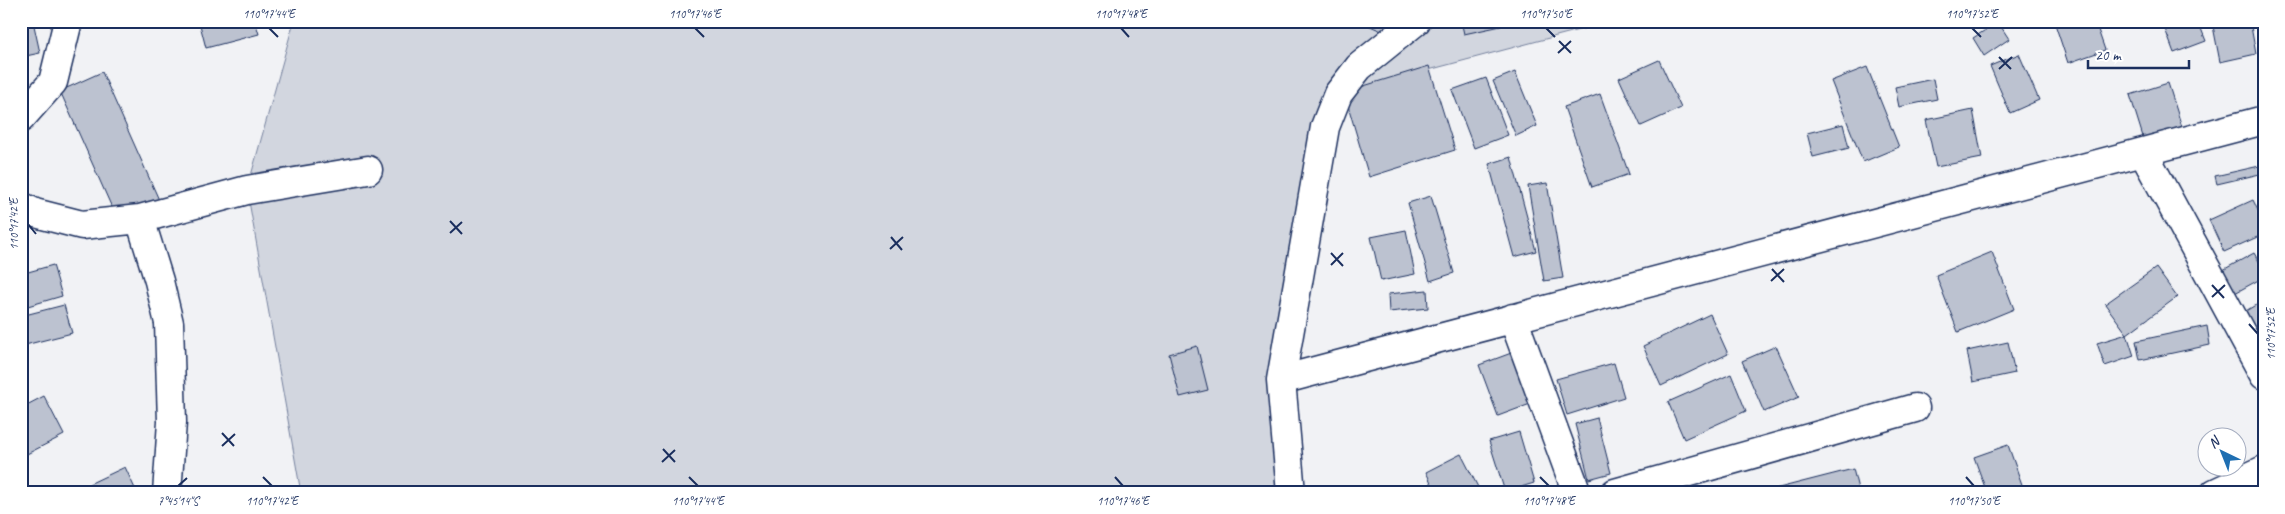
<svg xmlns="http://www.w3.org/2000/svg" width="2285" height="514" font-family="Caveat,sans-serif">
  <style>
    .green { fill: #d2d6df; stroke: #76829e }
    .building { fill: #bcc2d0; stroke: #1b2f5e }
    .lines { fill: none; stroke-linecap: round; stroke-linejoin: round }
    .street-casing { stroke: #1b2f5e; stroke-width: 31 }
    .street { stroke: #fff; stroke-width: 28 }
    .ticks { fill: none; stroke: #1b2f5e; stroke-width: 2 }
    .neatline { fill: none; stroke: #1b2f5e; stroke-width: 2 }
    .ticks-label { font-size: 12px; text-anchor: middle; fill: #1b2f5e }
  </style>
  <rect width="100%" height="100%" fill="#f1f2f5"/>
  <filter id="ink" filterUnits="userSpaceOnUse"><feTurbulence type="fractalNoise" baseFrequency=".02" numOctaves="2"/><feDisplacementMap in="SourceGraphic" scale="10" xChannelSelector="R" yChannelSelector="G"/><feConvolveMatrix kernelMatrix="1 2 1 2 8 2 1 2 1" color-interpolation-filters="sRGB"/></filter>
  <g filter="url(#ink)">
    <path class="green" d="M 294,21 L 1613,21 L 1338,94 L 1281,379 L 1291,493 L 301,493 L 247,190 Z"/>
    <path class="building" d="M 21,21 L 33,21 L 40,53 L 21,57 Z
      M 199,21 L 255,21 L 259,34 L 206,48 Z
      M 1359,21 L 1391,21 L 1386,33 Z
      M 1461,21 L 1500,21 L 1501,26 L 1464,34 Z
      M 2054,21 L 2095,21 L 2105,50 L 2068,63 Z
      M 2162,21 L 2198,21 L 2206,41 L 2174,53 Z
      M 2212,21 L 2250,21 L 2256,54 L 2220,62 Z
      M 1998,22 L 2009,39 L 1984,56 L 1973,38 Z
      M 2019,54 L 2039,100 L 2010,113 L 1990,66 Z
      M 1659,60 L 1681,108 L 1641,126 L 1619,78 Z
      M 1429,66 L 1455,150 L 1369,177 L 1344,92 Z
      M 1867,67 L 1899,147 L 1863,162 L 1831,81 Z
      M 102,72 L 159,200 L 117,219 L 60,91 Z
      M 1515,72 L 1537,126 L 1516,136 L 1493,81 Z
      M 1486,78 L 1508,135 L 1474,148 L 1452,90 Z
      M 1933,79 L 1937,99 L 1899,107 L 1895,87 Z
      M 2168,83 L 2182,127 L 2144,140 L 2130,95 Z
      M 1600,94 L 1629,174 L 1592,187 L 1564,107 Z
      M 1973,110 L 1982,158 L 1936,167 L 1926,120 Z
      M 1843,124 L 1849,148 L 1813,157 L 1807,133 Z
      M 1511,157 L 1536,251 L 1514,257 L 1489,164 Z
      M 2264,165 L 2264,173 L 2217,184 L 2215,176 Z
      M 1547,183 L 1563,278 L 1544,281 L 1528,186 Z
      M 1431,196 L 1454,273 L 1430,281 L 1408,203 Z
      M 2253,200 L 2264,223 L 2264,234 L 2224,252 L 2209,220 Z
      M 1406,230 L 1415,274 L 1381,281 L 1371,237 Z
      M 1992,252 L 2014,309 L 1958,332 L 1936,275 Z
      M 2254,253 L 2264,270 L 2264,277 L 2224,299 L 2212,276 Z
      M 53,265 L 62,296 L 21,308 L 21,274 Z
      M 2156,268 L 2177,297 L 2127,334 L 2105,304 Z
      M 1427,290 L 1428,308 L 1389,312 L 1388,294 Z
      M 2264,300 L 2264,331 L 2247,341 L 2234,318 Z
      M 64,305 L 72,333 L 25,345 L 21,331 L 21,316 Z
      M 1710,314 L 1728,354 L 1661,386 L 1643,346 Z
      M 2207,326 L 2210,345 L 2140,360 L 2136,341 Z
      M 2127,334 L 2134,356 L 2105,366 L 2097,343 Z
      M 2008,342 L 2015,373 L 1973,382 L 1967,351 Z
      M 1197,346 L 1208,390 L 1180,397 L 1169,354 Z
      M 1776,346 L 1799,397 L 1764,412 L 1742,361 Z
      M 1514,352 L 1533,403 L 1498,416 L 1479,365 Z
      M 1614,363 L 1624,397 L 1567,415 L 1556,379 Z
      M 1731,374 L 1746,411 L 1684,439 L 1668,402 Z
      M 44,396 L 64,435 L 21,457 L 21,408 Z
      M 1597,418 L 1611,473 L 1589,479 L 1575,424 Z
      M 1519,432 L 1534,483 L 1505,492 L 1489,441 Z
      M 2008,445 L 2025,493 L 1987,493 L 1974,457 Z
      M 1461,454 L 1481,493 L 1436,493 L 1426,472 Z
      M 125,467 L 137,493 L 93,493 L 89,484 Z
      M 1853,469 L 1859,493 L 1768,493 L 1767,491 Z"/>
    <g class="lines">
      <defs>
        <path id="street" d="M 21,118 L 53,82 L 68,21
          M 2143,152 L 2264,375
          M 21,206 L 35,213 L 82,225 L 140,219 L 247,190 L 368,170
          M 140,219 L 159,281 L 169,323 L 172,422 L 167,493
          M 1513,318 L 1577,493
          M 1281,380 L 1325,127 L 1338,94 L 1359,67 L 1416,21
          M 1291,493 L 1281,380 L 2264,120
          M 1615,493 L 1915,408
          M 2215,493 L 2264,470"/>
      </defs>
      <use href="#street" class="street-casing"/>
      <use href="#street" class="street"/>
    </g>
  </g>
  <path class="ticks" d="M 269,28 L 278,37M 695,28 L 704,37M 1121,28 L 1129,37M 1546,28 L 1555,37M 1972,28 L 1981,37M 1559,41 L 1571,53M 1558,53 L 1571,41M 1999,57 L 2011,69M 1999,69 L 2012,57M 450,221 L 462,234M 28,224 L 36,234M 450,233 L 462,222M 891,237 L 902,250M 890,249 L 903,237M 1331,253 L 1343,266M 1331,265 L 1343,253M 1772,269 L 1784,282M 1771,281 L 1784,269M 2212,285 L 2224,298M 2212,297 L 2225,285M 2249,324 L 2258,334M 222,433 L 234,446M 222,446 L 235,434M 663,449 L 675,462M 662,462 L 675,450M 263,477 L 272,486M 689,477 L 698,486M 1115,477 L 1123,486M 1540,477 L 1549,486M 1966,477 L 1974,486M 178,486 L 187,478"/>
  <rect width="2285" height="514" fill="none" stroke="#fff" stroke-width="55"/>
  <g transform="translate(2222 452) rotate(317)"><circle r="24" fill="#ffffff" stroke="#a4acbf"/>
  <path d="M0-4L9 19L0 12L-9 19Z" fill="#1f6fb2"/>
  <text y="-8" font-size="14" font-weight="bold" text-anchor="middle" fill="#1b2f5e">N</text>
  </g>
  <path d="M2088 60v8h101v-8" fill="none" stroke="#1b2f5e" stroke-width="2.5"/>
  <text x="2095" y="60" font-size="15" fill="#1b2f5e" stroke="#ffffff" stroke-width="4" paint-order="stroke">20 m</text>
  <rect x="28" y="28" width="2230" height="458" class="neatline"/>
  <g class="ticks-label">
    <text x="269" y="18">110°17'44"E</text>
    <text x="695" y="18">110°17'46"E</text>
    <text x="1121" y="18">110°17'48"E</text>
    <text x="1546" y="18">110°17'50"E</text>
    <text x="1972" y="18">110°17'52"E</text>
    <text transform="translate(14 224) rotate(-90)" y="4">110°17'42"E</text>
    <text transform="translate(2271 334) rotate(-90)" y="4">110°17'52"E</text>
    <text x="178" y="505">7°45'14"S</text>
    <text x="272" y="505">110°17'42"E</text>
    <text x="698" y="505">110°17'44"E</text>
    <text x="1123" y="505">110°17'46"E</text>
    <text x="1549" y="505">110°17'48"E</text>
    <text x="1974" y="505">110°17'50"E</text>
  </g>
</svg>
